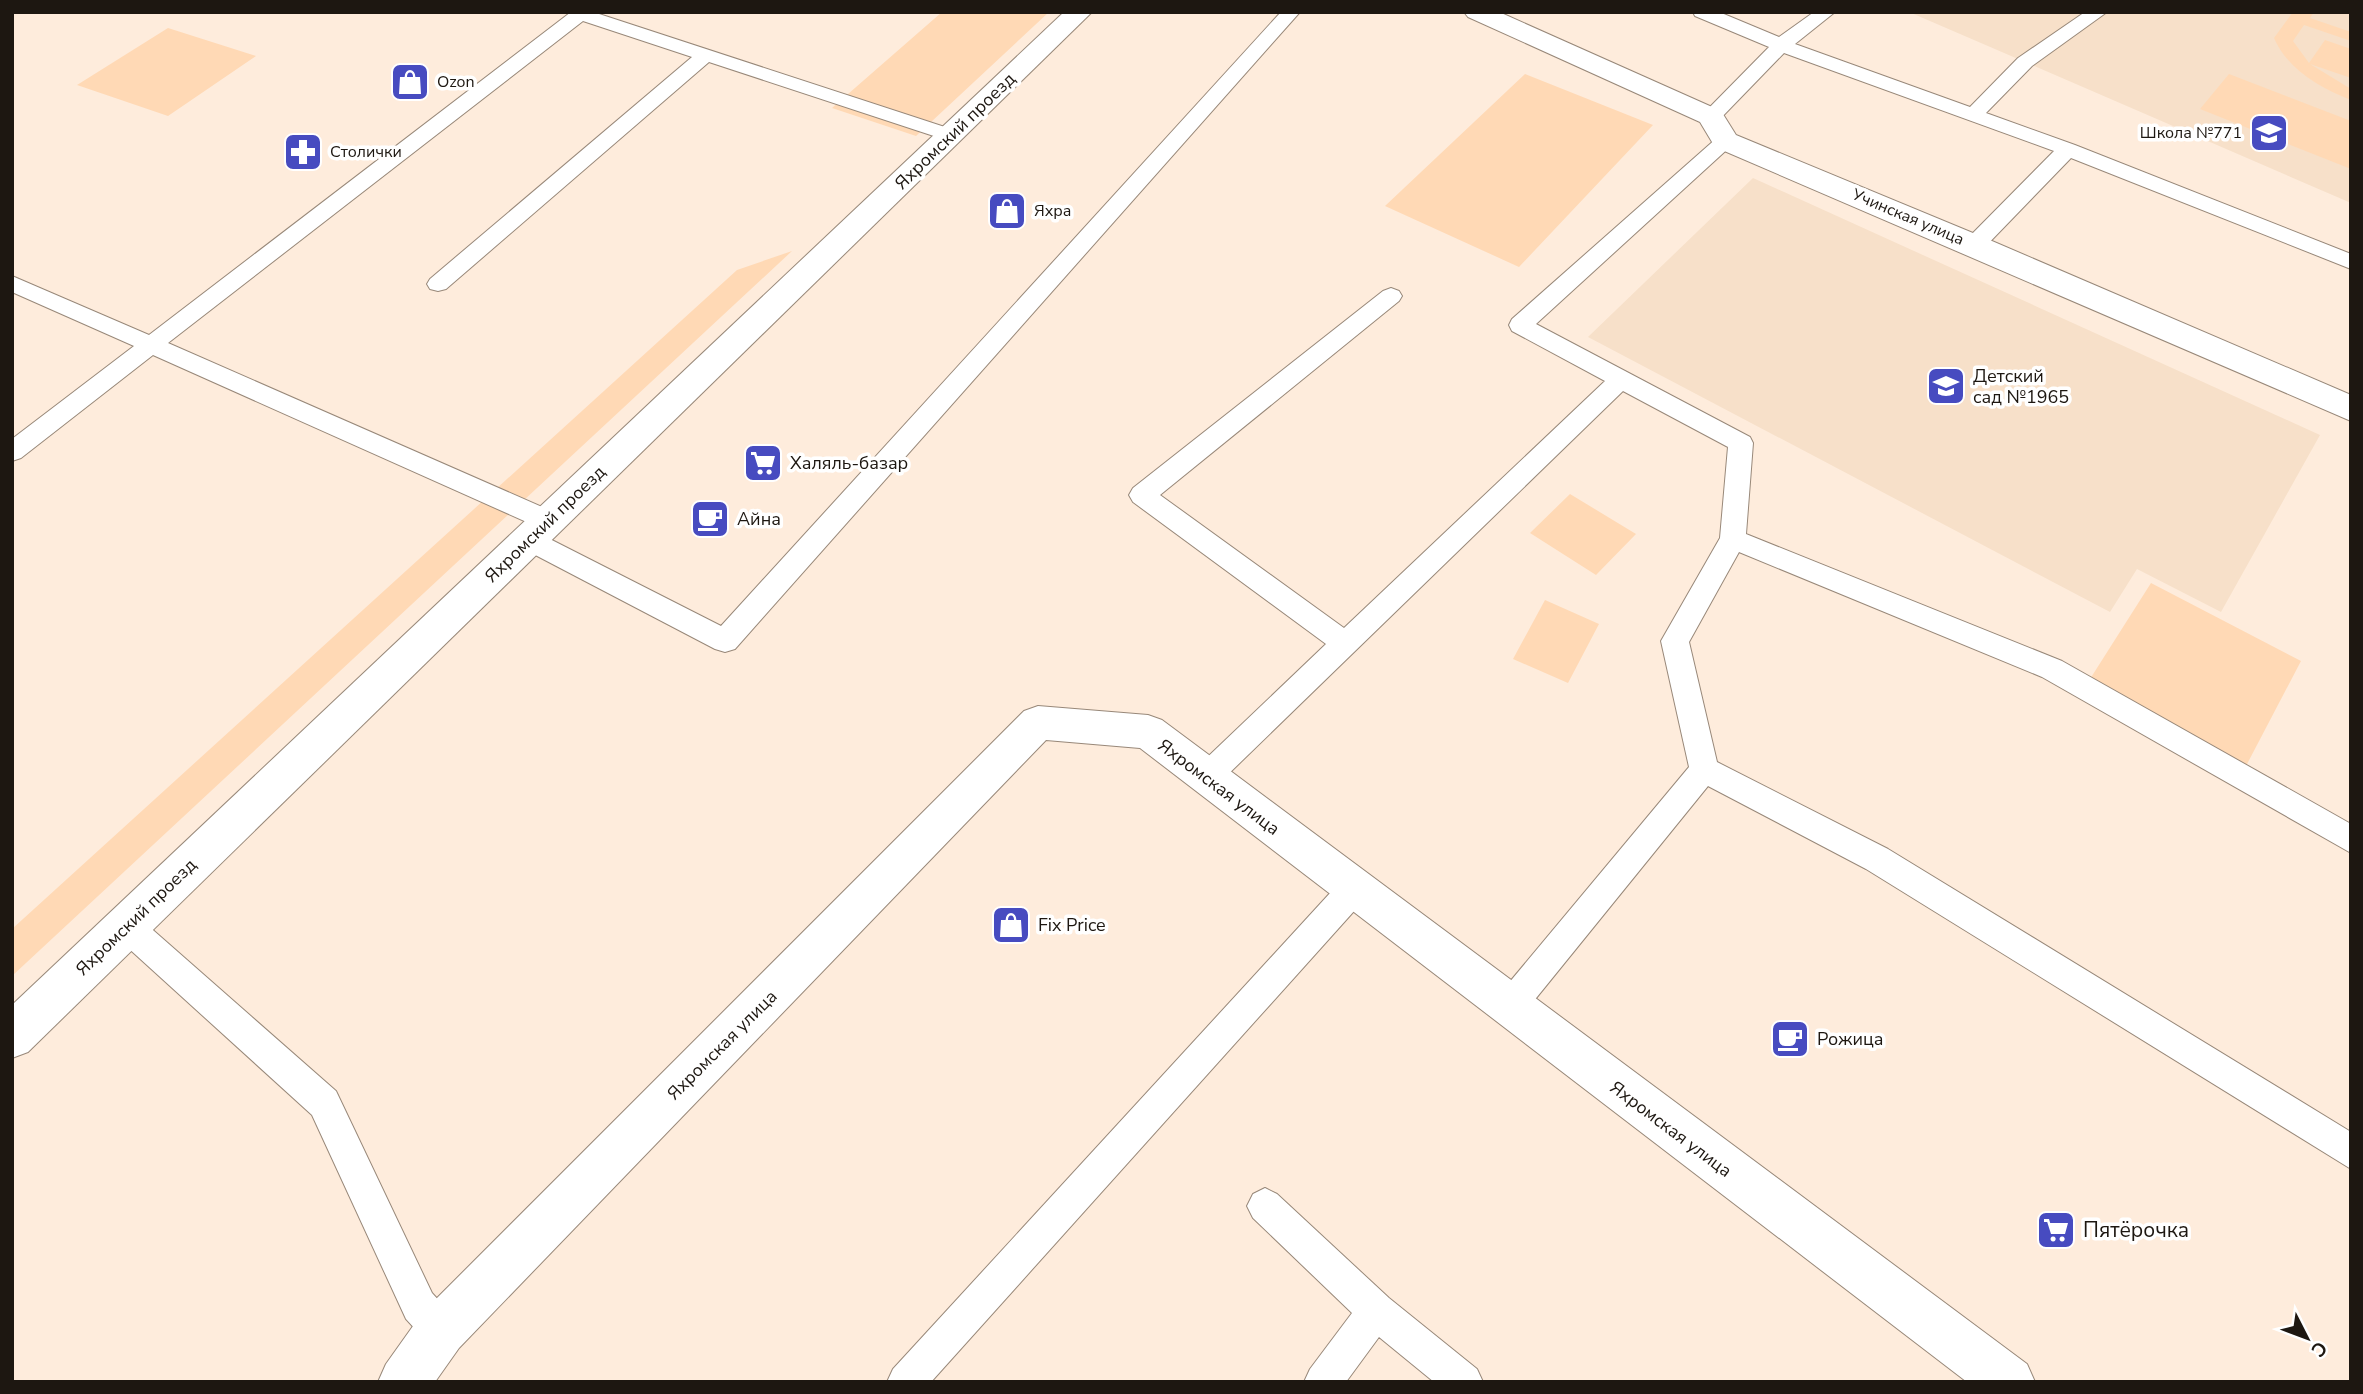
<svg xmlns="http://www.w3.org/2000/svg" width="2363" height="1394" font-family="'Nunito Sans',sans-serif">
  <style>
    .built { fill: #f7e0c9 }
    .green { fill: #ffd9b5 }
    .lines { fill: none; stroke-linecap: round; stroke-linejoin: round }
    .service-casing { stroke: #988879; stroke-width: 2 }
    .minor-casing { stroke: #988879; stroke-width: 2 }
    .tertiary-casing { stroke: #988879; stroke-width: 2 }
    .service { fill: #fff; fill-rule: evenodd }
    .minor { fill: #fff; fill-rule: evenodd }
    .tertiary { fill: #fff; fill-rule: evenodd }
    .labels { text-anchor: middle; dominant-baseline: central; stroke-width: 7; stroke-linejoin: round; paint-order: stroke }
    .far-poi-label { font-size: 16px; fill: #1d1711; stroke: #fff; text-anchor: start }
    .far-street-label { font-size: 16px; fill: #1d1711; stroke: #fff }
    .street-label { font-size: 18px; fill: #1d1711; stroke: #fff }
    .poi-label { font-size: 18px; fill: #1d1711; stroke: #fff; text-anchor: start }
    .near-poi-label { font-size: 21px; fill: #1d1711; stroke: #fff; text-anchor: start }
  </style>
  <rect width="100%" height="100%" fill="#feecdc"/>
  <path class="built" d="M 1909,12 L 2351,12 L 2351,203 L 2025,62 Z
    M 1753,178 L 2320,435 L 2221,612 L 2137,569 L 2110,612 L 1588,337 Z"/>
  <path class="green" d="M 942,12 L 1049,12 L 916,136 L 832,108 Z
    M 2293,12 L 2314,12 L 2310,18 L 2351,32 L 2351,41 L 2304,25 L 2293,41 L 2309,63 L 2325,40 L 2351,49 L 2351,78 L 2310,64 L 2351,89 L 2351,100 C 2320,88 2288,70 2274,38 Z
    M 168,28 L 256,56 L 168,116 L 77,85 Z
    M 1525,74 L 1653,125 L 1519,267 L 1385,206 Z
    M 2229,74 L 2351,121 L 2351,169 L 2200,109 Z
    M 792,251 L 12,976 L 12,929 L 737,270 Z
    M 1570,494 L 1636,534 L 1596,575 L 1530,533 Z
    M 2151,583 L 2301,661 L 2246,766 L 2090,679 Z
    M 1545,600 L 1599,624 L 1568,683 L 1513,659 Z"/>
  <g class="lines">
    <defs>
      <path id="service" d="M 571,12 L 593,12 L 957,131 L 960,135 L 957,139 L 943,139 L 709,62 L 446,289 L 438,291 L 430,289 L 427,284 L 430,279 L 692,57 L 583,21 L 168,343 L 558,514 L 562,521 L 558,528 L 549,531 L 540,528 L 153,355 L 21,458 L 12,461 L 12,439 L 134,346 L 12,292 L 12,276 L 149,335 Z
        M 1281,12 L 1300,12 L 735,649 L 725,652 L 715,649 L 520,547 L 516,540 L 520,533 L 529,530 L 538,533 L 721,626 Z
        M 1693,12 L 1719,12 L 1779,37 L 1814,12 L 1835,12 L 1795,44 L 1970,107 L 2018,58 L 2085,12 L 2107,12 L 2032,66 L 1986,113 L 2075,145 L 2351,254 L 2351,269 L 2071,158 L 1982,250 L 1966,250 L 1963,245 L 1966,240 L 2054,151 L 1784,53 L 1718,121 L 1704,121 L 1701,117 L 1704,113 L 1769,47 L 1695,16 Z
        M 1725,135 L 1732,137 L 1735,141 L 1732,145 L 1536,324 L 1750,437 L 1753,443 L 1746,534 L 2062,661 L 2351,824 L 2351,853 L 2042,677 L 1739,552 L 1689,642 L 1717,762 L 1888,849 L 2351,1132 L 2351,1169 L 1866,869 L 1708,786 L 1520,1018 L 1509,1023 L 1498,1018 L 1493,1007 L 1498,996 L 1689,767 L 1661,641 L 1720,538 L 1728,447 L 1623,391 L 1216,786 L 1206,790 L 1196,786 L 1191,777 L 1196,768 L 1326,644 L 1133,502 L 1129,495 L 1133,488 L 1383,291 L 1391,288 L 1399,291 L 1402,296 L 1399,301 L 1160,495 L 1344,628 L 1605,381 L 1512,331 L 1509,325 L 1512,319 L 1718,137 Z
        M 1353,876 L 1364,880 L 1368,890 L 1364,900 L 931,1382 L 887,1382 L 893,1369 L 1342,880 Z
        M 126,911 L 137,916 L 336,1091 L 432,1293 L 454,1317 L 459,1330 L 454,1343 L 441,1348 L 428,1343 L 406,1319 L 312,1115 L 115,936 L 110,926 L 115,916 Z
        M 1265,1188 L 1277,1194 L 1389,1298 L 1477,1369 L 1483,1382 L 1434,1382 L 1379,1337 L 1346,1382 L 1304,1382 L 1310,1369 L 1352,1313 L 1253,1218 L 1247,1206 L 1253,1194 Z"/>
      <path id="minor" d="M 1464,12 L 1499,12 L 1721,111 L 1736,135 L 1985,238 L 2351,395 L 2351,421 L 1715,147 L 1700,122 L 1468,17 Z
        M 1038,706 L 1148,715 L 1162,720 L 2027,1364 L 2035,1382 L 1967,1382 L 1140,748 L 1046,740 L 459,1348 L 435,1382 L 378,1382 L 386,1364 L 423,1312 L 1024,711 Z"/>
      <path id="tertiary" d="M 1064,12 L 1092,12 L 28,1052 L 12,1058 L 12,1005 Z"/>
    </defs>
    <use href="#service" class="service-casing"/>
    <use href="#minor" class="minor-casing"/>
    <use href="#tertiary" class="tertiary-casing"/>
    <use href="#service" class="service"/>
    <use href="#minor" class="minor"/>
    <use href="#tertiary" class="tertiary"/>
  </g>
  <defs>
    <symbol id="shop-square" viewBox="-11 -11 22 22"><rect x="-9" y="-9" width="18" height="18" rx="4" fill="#474bc0" stroke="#fff"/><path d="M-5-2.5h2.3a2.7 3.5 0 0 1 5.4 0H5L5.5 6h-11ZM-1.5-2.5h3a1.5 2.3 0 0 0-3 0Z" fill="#fff"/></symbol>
    <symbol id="school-square" viewBox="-11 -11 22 22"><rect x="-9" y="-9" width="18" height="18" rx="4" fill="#474bc0" stroke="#fff"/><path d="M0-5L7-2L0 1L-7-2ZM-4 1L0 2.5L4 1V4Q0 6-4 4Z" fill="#fff"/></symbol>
    <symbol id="pharmacy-square" viewBox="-11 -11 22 22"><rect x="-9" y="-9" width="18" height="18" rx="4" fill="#474bc0" stroke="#fff"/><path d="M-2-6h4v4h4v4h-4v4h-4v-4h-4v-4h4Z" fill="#fff"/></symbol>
    <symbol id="supermarket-square" viewBox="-11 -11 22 22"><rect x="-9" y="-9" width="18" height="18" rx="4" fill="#474bc0" stroke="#fff"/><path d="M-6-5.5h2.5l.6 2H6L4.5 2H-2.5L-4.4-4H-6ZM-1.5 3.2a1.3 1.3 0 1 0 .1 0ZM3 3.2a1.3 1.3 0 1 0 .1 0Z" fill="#fff"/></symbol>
    <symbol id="cafe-square" viewBox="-11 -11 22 22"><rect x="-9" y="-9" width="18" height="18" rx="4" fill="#474bc0" stroke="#fff"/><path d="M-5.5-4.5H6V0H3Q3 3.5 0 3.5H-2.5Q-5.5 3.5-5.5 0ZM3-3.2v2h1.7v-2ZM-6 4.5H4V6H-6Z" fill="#fff"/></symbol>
  </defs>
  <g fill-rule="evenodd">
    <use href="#shop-square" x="388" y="60" width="44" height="44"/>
    <use href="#school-square" x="2247" y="111" width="44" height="44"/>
    <use href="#pharmacy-square" x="281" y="130" width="44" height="44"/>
    <use href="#shop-square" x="985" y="189" width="44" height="44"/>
    <use href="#school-square" x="1924" y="364" width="44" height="44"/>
    <use href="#supermarket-square" x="741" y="441" width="44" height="44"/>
    <use href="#cafe-square" x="688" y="497" width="44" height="44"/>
    <use href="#shop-square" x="989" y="903" width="44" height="44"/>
    <use href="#cafe-square" x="1768" y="1017" width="44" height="44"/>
    <use href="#supermarket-square" x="2034" y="1208" width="44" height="44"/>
  </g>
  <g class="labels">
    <g class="far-poi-label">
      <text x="437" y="82">Ozon</text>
      <text x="2242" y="133" text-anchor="end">Школа №771</text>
      <text x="330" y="152">Столички</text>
      <text x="1034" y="211">Яхра</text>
    </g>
    <g class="far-street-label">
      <text transform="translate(1908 217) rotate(23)">Учинская улица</text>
    </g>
    <g class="street-label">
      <text transform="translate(955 131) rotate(-44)">Яхромский проезд</text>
      <text transform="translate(545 524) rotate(-44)">Яхромский проезд</text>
      <text transform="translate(1219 787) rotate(37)">Яхромская улица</text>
      <text transform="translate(136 917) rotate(-44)">Яхромский проезд</text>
      <text transform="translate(722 1045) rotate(-45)">Яхромская улица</text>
      <text transform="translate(1671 1129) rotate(37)">Яхромская улица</text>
    </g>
    <g class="poi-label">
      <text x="1973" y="376">Детский<tspan x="1973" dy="21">сад №1965</tspan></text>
      <text x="790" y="463">Халяль-базар</text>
      <text x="737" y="519">Айна</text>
      <text x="1038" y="925">Fix Price</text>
      <text x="1817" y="1039">Рожица</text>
    </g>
    <g class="near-poi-label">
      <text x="2083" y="1230">Пятёрочка</text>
    </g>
  </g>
  <rect width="2363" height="1394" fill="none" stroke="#1d1711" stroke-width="28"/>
  <g transform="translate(2307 1338) rotate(132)" stroke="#ffffff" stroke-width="5" paint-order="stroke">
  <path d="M0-5L12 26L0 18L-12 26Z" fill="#1d1711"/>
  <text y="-10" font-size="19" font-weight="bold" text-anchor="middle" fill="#1d1711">С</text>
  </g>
</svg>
